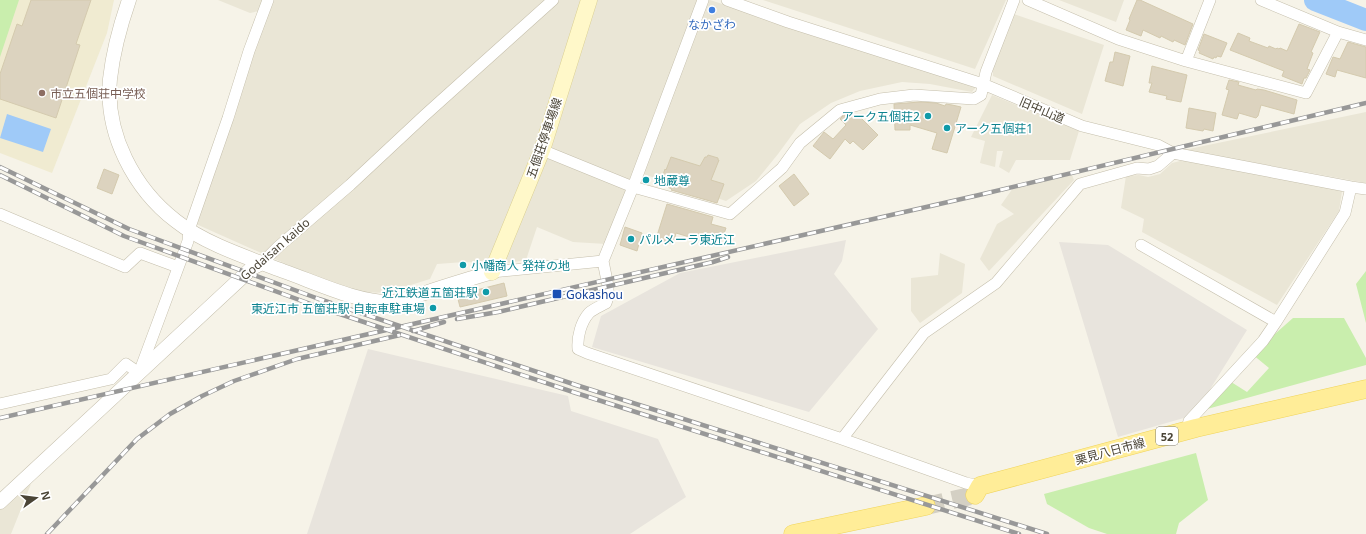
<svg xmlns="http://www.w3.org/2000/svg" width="1366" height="534" font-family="'Noto Sans','Noto Sans JP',sans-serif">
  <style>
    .residential { fill: #eae6d6 }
    .industrial { fill: #e8e4dd }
    .education { fill: #f0ebd1 }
    .green { fill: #c9eead }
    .water { fill: #9fcaf8 }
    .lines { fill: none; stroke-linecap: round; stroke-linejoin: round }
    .river { stroke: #9fcaf8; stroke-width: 22 }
    .building { fill: #dcd3bf; stroke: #d4caae }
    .primary-tunnel { stroke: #d4d0c4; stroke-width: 18; stroke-dasharray: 18 9; stroke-linecap: butt }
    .minor-casing { stroke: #c5bfac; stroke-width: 12 }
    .tertiary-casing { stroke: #c5bfac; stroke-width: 15 }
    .secondary-casing { stroke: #dacf93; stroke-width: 17 }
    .primary-casing { stroke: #f0d45b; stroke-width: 19 }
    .minor { stroke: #fff; stroke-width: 11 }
    .tertiary { stroke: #fff; stroke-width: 14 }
    .secondary { stroke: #fff8c9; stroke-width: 16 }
    .primary { stroke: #ffed98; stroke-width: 18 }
    .rail-casing { stroke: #989898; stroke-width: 4.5 }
    .rail { stroke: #fff; stroke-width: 3; stroke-dasharray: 9; stroke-linecap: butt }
    .shop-dot { fill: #3f7fe0; stroke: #fff; stroke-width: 1.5 }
    .education-dot { fill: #8d6e63; stroke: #fff; stroke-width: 1.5 }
    .culture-dot { fill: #0f9aa8; stroke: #fff; stroke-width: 1.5 }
    .transit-dot { fill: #1a4fb4; stroke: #fff; stroke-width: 1.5 }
    .labels { text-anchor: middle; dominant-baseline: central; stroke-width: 3.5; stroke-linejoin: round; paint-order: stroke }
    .shield { fill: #fff; stroke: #807c72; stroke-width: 1 }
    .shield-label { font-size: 11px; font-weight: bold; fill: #4a4436 }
    .shop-label { font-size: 12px; fill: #366cbe; stroke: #fff }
    .education-label { font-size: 12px; fill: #785e54; stroke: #fff; text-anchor: start }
    .street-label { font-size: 12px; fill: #4a4436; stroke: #fff }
    .culture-label { font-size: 12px; fill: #0d838f; stroke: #fff; text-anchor: start }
    .transit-label { font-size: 12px; fill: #164399; stroke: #fff; text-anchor: start }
  </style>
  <rect width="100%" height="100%" fill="#f6f3e8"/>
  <path class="residential" d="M 218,0 L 263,0 L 259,11 L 250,13 Z
    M 271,0 L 586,0 L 560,83 L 488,263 L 464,262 L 437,264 L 430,279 L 385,293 L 363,292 L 341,286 L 286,264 L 196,224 Z
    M 593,0 L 700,0 L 630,182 L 545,148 Z
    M 707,0 L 710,0 L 977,86 L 972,92 L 930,84 L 902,82 L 860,91 L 831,103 L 800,124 L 778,154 L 756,181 L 726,201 L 640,173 Z
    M 763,0 L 1006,0 L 975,69 Z
    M 1059,0 L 1124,0 L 1116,22 Z
    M 1014,14 L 1104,45 L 1082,114 L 993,76 L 993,69 Z
    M 992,95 L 1079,131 L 1070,160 L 1016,160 L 1009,173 L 999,167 L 1003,151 L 997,151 L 995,167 L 980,163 L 985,141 L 971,137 Z
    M 1366,112 L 1366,183 L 1184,150 Z
    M 544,156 L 629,188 L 606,244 L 573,242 L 537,227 L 526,260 L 501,264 Z
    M 1184,160 L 1342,191 L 1339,211 L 1277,305 L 1142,232 L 1144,219 L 1121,208 L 1126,176 L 1139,175 L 1148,177 L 1160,174 L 1172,163 Z
    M 1072,175 L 1074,180 L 989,271 L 980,259 L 997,224 L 1014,214 L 1001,205 L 1013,188 Z
    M 940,253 L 965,264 L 962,293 L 920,323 L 911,311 L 911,278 L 938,275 Z
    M 31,484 L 11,534 L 0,534 L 0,508 L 21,489 Z"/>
  <path class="industrial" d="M 846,240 L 842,261 L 834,274 L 878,329 L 809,412 L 592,347 L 601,316 L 680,273 Z
    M 1059,242 L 1108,245 L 1247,330 L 1194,415 L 1118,437 Z
    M 368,349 L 568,396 L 571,411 L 658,439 L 686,497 L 630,534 L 307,534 Z"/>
  <path class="education" d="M 0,0 L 114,0 L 107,33 L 52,173 L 0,153 Z"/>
  <path class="green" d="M 0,0 L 19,0 L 0,57 Z
    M 1366,271 L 1366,323 L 1356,284 Z
    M 1293,318 L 1344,318 L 1366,358 L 1366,365 L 1200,411 L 1228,380 L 1247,392 L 1269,368 L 1252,354 Z
    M 1196,453 L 1208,500 L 1179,523 L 1176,534 L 1107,534 L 1089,528 L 1047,504 L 1044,494 Z"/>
  <path class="water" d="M 7,114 L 51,129 L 43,152 L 0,138 Z"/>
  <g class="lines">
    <path class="river" d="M 1315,0 L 1366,20"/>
  </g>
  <path class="building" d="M 31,0 L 91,0 L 76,44 L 80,45 L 56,118 L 0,99 L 0,74 L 17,24 L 22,26 Z
    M 1137,0 L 1140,0 L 1193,24 L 1185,45 L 1174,40 L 1173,42 L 1161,36 L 1160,38 L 1143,30 L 1141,36 L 1126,30 L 1130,20 L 1129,19 Z
    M 1299,24 L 1320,32 L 1311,52 L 1313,53 L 1307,69 L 1310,70 L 1306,78 L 1304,78 L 1302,84 L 1282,76 L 1284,71 L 1230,50 L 1238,33 L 1250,38 L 1249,41 L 1268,48 L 1269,46 L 1276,49 L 1277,48 L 1279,49 L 1280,48 L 1287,51 Z
    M 1204,34 L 1227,43 L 1221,57 L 1217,56 L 1216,58 L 1214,57 L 1213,59 L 1199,53 L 1200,51 L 1198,50 Z
    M 1348,42 L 1366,47 L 1366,78 L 1337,70 L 1335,77 L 1326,74 L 1333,57 L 1340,59 Z
    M 1115,52 L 1130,56 L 1123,86 L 1105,81 L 1110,62 L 1113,62 Z
    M 1152,66 L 1187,75 L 1181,102 L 1166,99 L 1167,96 L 1149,92 L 1152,83 L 1149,83 Z
    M 1229,80 L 1239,82 L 1238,85 L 1256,90 L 1257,89 L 1264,90 L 1297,100 L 1294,114 L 1261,105 L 1258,116 L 1256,118 L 1239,113 L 1237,119 L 1222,115 L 1229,90 L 1226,89 Z
    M 920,102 L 936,103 L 945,106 L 946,104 L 952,105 L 961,107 L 947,153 L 932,149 L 937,133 L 910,125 L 910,130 L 895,130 L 894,104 Z
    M 1189,108 L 1216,113 L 1213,131 L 1204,129 L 1203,131 L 1186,128 Z
    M 851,114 L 854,117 L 857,114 L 878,135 L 863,150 L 853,141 L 850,144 L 845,139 L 830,159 L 813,146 L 824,132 L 833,139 L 846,125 L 840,119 L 843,116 Z
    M 708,155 L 718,158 L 718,160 L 719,160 L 711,180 L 724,184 L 717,203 L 671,190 L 672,189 L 660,184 L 665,169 L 666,170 L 671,157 L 700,166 L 705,157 L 707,157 Z
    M 104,169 L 119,175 L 112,194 L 97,188 Z
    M 794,174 L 809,194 L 794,206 L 779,186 Z
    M 667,204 L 713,217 L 711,224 L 726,228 L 721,242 L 717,241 L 716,243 L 706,240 L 706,242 L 676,233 L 673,244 L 656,239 Z
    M 625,227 L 642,233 L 637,251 L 620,245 Z
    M 504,283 L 507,296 L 460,307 L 457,295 Z"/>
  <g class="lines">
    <path class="primary-tunnel" d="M 926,506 L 975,495"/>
    <defs>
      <path id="minor" d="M 703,0 L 633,187 L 603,261 L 608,286 L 608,297 L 606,303 C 601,306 593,309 589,313 C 581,322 577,337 578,349 L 587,353 L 842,439
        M 727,0 L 788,22 L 983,84 L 1082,126 L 1158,145 L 1173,153 L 1351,187 L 1366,189
        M 1028,0 L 1118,39 L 1186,61 L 1306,93 L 1338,32 L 1366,40
        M 1261,0 L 1338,32
        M 1186,61 L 1210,0
        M 542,150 L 633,187 L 730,214 L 782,168 L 800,143 L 840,110 L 880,99 L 914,95 L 974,99 L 981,95 L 986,72 L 1014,0
        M 0,214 L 125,267 L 140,253 L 178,267
        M 1141,245 L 1276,322 L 1345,213 L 1351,187
        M 262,263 L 278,247 L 350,185 L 425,115 L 553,0
        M 492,272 L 603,261
        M 0,404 L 111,379 L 126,364 L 139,373 L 188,241 L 189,230 L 228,118 L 249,51 L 268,0
        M 1187,430 L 1189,421 L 1263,341 L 1276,322
        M 980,486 L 966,483 L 842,439 L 924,333 L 996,283 L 1080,184 L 1137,168 L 1149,169 L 1158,166 L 1173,153"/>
      <path id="tertiary" d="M 129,0 C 120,26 113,52 110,79 C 105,134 134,189 176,221 C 205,244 249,258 283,271 C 315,282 360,304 393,302 C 403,301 413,296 422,294 C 445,286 469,279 492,272
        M 0,502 L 252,268 L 262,263"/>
      <path id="secondary" d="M 492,272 L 542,150 L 589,0"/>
      <path id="primary" d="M 975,495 L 980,486 L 1196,428 L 1366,389
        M 793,534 L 926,506"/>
    </defs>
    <use href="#minor" class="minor-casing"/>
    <use href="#tertiary" class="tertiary-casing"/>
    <use href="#secondary" class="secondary-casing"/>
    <use href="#primary" class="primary-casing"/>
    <use href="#minor" class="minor"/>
    <use href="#tertiary" class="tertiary"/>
    <use href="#secondary" class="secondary"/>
    <use href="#primary" class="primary"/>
    <defs>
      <path id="rail" d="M 0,167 L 129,229 L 319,299 L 576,385 L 1047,534
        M 0,175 L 124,236 L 316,306 L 573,392 L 1019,534
        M 457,319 L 498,312 L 713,262 L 728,257
        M 413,331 L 444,322
        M 0,418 L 979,195 L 1366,103
        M 47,534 L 137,439 L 170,414 L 202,396 L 234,381 L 297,359 L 400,335"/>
    </defs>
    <use href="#rail" class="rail-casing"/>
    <use href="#rail" class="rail"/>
  </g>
  <circle class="shop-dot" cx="712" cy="10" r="4"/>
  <circle class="education-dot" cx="42" cy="93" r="4"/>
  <g class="culture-dot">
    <circle cx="928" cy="116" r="4"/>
    <circle cx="947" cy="128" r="4"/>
    <circle cx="646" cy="180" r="4"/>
    <circle cx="631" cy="239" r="4"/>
    <circle cx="463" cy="265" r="4"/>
    <circle cx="486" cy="292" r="4"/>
    <circle cx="433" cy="308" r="4"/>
  </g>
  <rect class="transit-dot" x="552" y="289" width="10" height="10" rx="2"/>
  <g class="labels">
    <rect class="shield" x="1156" y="427" width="22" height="18" rx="3"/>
    <g class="shield-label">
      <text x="1167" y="436">52</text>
    </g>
    <g class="shop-label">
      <text x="712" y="24">なかざわ</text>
    </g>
    <g class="education-label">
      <text x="50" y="93">市立五個荘中学校</text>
    </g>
    <g class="street-label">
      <text transform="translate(1042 110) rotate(23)">旧中山道</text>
      <text transform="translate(544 138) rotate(-71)">五個荘停車場線</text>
      <text transform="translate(275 249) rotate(-41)">Godaisan kaido</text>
      <text transform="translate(1110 451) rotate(-15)">栗見八日市線</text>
    </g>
    <g class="culture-label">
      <text x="920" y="116" text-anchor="end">アーク五個荘2</text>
      <text x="955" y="128">アーク五個荘1</text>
      <text x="654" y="180">地蔵尊</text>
      <text x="639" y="239">パルメーラ東近江</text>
      <text x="471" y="265">小幡商人 発祥の地</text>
      <text x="478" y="292" text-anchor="end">近江鉄道五箇荘駅</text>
      <text x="425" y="308" text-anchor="end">東近江市 五箇荘駅 自転車駐車場</text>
    </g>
    <g class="transit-label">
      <text x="566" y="294">Gokashou</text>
    </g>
  </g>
  <g transform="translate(36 498) rotate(76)" stroke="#ffffff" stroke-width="3" paint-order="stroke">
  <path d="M0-3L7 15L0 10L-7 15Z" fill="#4a4436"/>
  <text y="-6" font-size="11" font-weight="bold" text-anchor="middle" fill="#4a4436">N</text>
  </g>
</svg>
